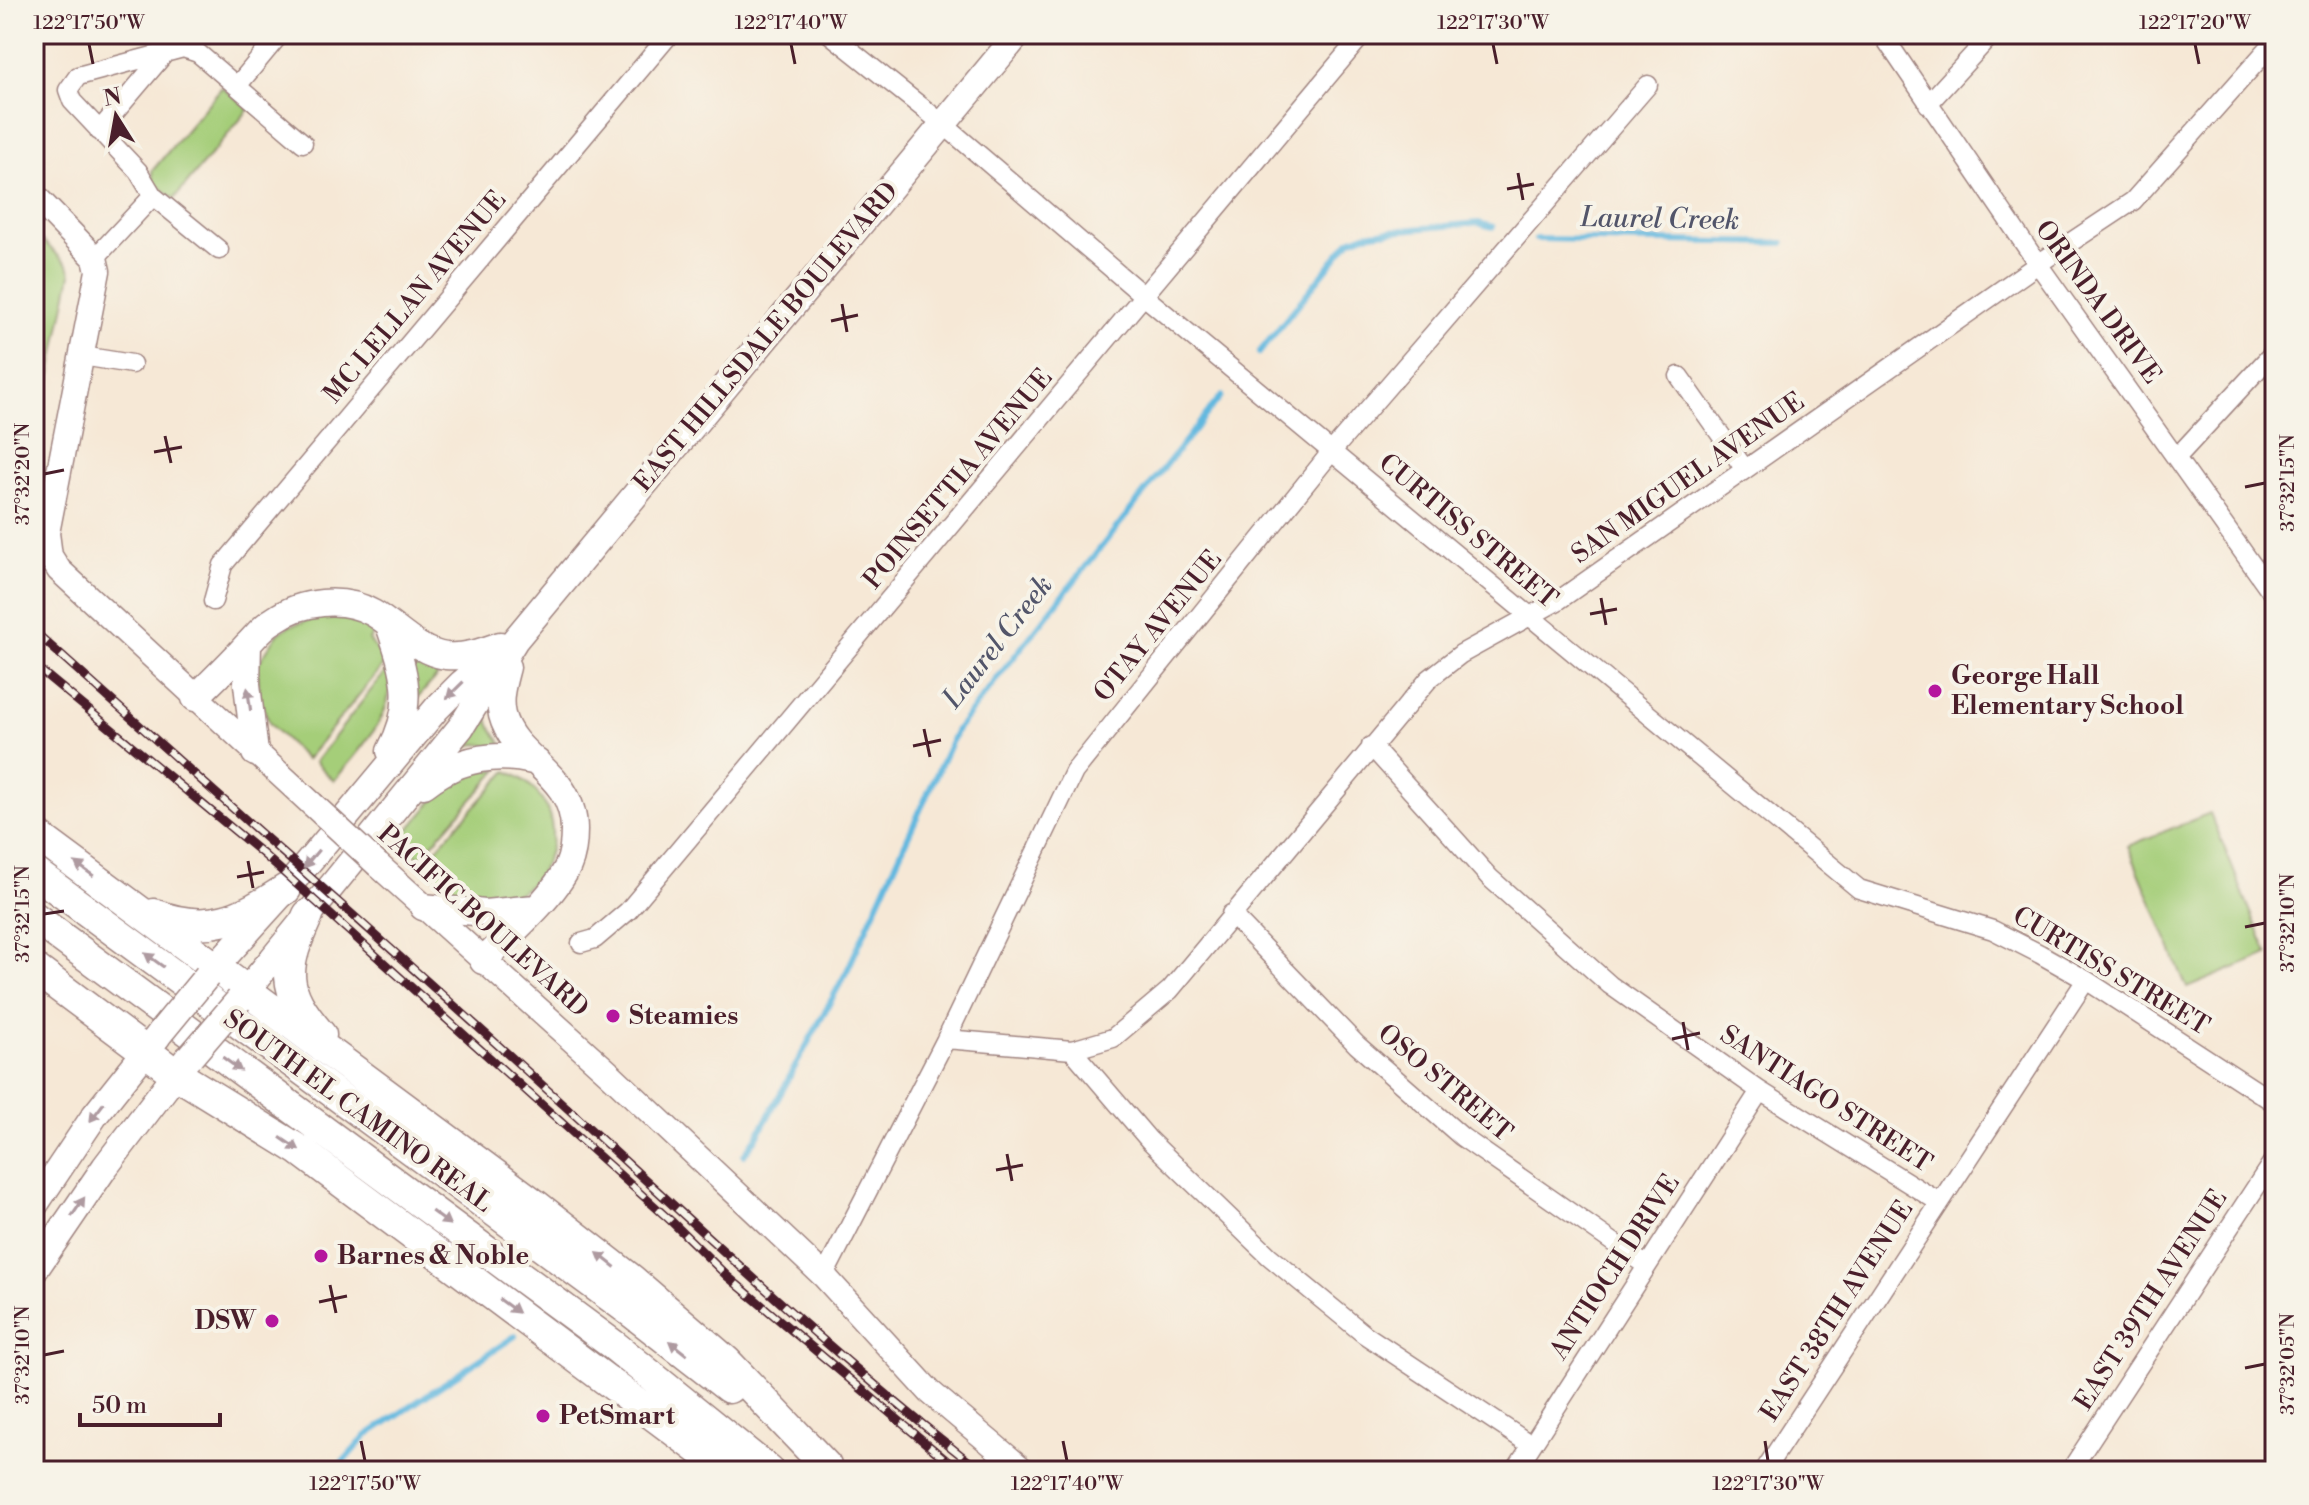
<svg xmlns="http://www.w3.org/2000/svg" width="2309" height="1505" font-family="'Libre Bodoni',serif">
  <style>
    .green { fill: #a5ce79; stroke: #787652; stroke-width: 2 }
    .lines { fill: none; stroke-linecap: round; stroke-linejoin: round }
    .stream { stroke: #62b8df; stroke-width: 6 }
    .minor-casing { stroke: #a08480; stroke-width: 21 }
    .tertiary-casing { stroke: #a08480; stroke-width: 27 }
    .secondary-casing { stroke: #a08480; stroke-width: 29 }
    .primary-casing { stroke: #a08480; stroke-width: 33 }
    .minor { stroke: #fff; stroke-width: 18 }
    .tertiary { stroke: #fff; stroke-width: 24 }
    .secondary { stroke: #fff; stroke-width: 26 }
    .primary { stroke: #fff; stroke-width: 30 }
    .rail-casing { stroke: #4a1f2b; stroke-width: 9 }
    .rail { stroke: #f7f3e8; stroke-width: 6; stroke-dasharray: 18; stroke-linecap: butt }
    .tertiary-bridge-casing { stroke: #a08480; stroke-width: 27; stroke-linecap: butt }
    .secondary-bridge-casing { stroke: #a08480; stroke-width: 29; stroke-linecap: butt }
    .tertiary-bridge { stroke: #fff; stroke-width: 24 }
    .secondary-bridge { stroke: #fff; stroke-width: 26 }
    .oneway { fill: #ae9aa0 }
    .ticks { fill: none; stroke: #4a1f2b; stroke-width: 3 }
    .poi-dot { fill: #b5179e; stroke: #f7f3e8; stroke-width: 3 }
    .labels { text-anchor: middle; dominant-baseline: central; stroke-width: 8; stroke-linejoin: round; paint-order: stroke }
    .street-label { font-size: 26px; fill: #4a1f2b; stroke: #f7f3e8 }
    .poi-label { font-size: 26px; font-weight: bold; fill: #4a1f2b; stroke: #f7f3e8; text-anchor: start }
    .water-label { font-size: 28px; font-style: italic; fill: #52556a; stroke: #f7f3e8 }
    .neatline { fill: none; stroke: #4a1f2b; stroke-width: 3 }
    .ticks-label { font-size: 20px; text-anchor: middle; fill: #4a1f2b }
  </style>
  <rect width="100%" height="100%" fill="#f7f3e8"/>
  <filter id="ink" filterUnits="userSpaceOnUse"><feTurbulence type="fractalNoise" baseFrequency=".0125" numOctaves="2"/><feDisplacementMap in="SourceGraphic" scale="16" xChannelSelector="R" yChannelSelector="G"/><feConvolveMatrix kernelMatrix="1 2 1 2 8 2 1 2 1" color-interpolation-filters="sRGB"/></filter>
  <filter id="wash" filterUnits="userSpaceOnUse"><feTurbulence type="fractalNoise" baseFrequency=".006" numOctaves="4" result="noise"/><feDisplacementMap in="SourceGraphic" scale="32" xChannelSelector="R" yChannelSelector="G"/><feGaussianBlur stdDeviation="1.8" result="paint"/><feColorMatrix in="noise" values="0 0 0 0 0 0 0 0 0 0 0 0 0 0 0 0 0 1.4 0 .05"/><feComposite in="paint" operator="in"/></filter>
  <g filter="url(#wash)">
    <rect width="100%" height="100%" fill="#f6e8d6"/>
    <path class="green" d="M 222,87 L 249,109 L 174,199 L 154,183 L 152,171 Z
      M 34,232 L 68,265 L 71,274 L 42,417 L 34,415 L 34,395 L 38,395 L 47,353 L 34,350 Z
      M 325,616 C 343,616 358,623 373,633 L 369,640 L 386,662 L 306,760 L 270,724 L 260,700 L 257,665 L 277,635 L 289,626 Z
      M 410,658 L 431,665 L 446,666 L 413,703 Z
      M 389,667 C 398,714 361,747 334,781 L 315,762 Z
      M 485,709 L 489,723 L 504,748 L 477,744 L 457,748 Z
      M 483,770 L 498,770 L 420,858 L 400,839 L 449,783 L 460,775 Z
      M 507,771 C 593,809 543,924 463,898 C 450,894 439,881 429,872 L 432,868 L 425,861 Z
      M 2210,813 L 2268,954 L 2187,988 L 2128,846 Z"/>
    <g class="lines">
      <path class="stream" d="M 1536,239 L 1783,243
        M 1259,353 L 1350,240 L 1365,234 L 1380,232 L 1478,223 L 1493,227
        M 744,1155 L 757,1137 L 847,971 L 957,729 L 1221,396
        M 335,1471 L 366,1436 L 515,1336"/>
    </g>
  </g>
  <g filter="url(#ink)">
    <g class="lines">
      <defs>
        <path id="minor" d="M 830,34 L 943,124 L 1145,297 L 1859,889 L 1993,930 L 2040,954 L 2086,980 L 2275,1103
          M 1882,34 L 2038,264 L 2275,597
          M 237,86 L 280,34
          M 1928,104 L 1992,34
          M 99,131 L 166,52
          M 219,250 L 153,196 L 138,171 L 72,101 L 68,90 L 78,76 L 183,48 L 198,53 L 303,143
          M 95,258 L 153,196
          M 82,356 L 132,364
          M 1679,376 L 1744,468
          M 2177,457 L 2275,351
          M 213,601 L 223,565 L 670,34
          M 1371,746 L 1490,878 L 1610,985 L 1760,1091 L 1939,1202
          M 1231,914 L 1357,1045 L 1462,1137 L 1647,1266
          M 581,943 L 595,939 L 628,911 L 1363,34
          M 946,1039 L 1072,1050 L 1113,1038 L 1170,990 L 1429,679 L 1461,654 L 1559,600 L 2038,264 L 2133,201 L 2275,41
          M 1072,1050 L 1149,1140 L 1269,1256 L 1364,1334 L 1531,1445
          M 824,1276 L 946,1039 L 1074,772 L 1332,451 L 1648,85
          M 1515,1471 L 1760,1091
          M 1764,1471 L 2086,980
          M 2070,1471 L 2275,1158"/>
        <path id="tertiary" d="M 34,195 L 95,258 L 98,271 L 47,533 L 50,556 L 59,570 L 312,804
          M 378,865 L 610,1074 L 824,1276 L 930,1392 L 1024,1471"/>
        <path id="secondary" d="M 389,625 C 405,672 416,704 390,751
          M 248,645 L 247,684 L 255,753
          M 195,698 C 213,680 231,663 247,645 C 256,636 263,626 274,620 C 301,601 343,596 373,613 C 397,627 417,652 446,656 C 465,658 483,651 500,645
          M 424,785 C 458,758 495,751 537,762
          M 423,907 L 485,913 L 535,908
          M 483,961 C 508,936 553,898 568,866 C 573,855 574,842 574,830 C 574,772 514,761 502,715 C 498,698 503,683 507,667
          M 207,976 L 286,889 L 437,708 L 462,683 L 500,652
          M 239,1000 L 461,727 L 515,640 L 1018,34
          M 34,1206 L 95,1115 L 158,1036
          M 34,1271 L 105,1167 L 188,1058"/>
        <path id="primary" d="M 34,833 L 537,1206 L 632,1280 L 726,1361 L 826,1466
          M 34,872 L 634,1314 L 729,1388
          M 154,914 C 208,935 240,919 286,889
          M 308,915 C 284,968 280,988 321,1035
          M 34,917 L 612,1344 L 769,1471
          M 34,968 L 176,1074 L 299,1150 L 728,1471"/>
      </defs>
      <use href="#minor" class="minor-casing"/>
      <use href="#tertiary" class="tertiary-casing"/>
      <use href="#secondary" class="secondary-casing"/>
      <use href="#primary" class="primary-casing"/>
      <use href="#minor" class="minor"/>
      <use href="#tertiary" class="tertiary"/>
      <use href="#secondary" class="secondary"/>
      <use href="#primary" class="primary"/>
      <defs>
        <path id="rail" d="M 34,631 C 203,783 374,932 542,1085 C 686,1216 827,1351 981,1471
          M 34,665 L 263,854 L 671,1221 L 727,1276 L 959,1471"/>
      </defs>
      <use href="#rail" class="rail-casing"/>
      <use href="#rail" class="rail"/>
      <defs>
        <path id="tertiary-bridge" d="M 312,804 L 378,865"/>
        <path id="secondary-bridge" d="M 160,1033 L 207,976
          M 191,1056 L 239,1000"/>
      </defs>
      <use href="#tertiary-bridge" class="tertiary-bridge-casing"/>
      <use href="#secondary-bridge" class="secondary-bridge-casing"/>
      <use href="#tertiary-bridge" class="tertiary-bridge"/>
      <use href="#secondary-bridge" class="secondary-bridge"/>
    </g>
    <defs><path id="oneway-solid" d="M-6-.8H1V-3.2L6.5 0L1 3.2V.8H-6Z" transform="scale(2)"/></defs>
    <g class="oneway">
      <use href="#oneway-solid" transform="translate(455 690) rotate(135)"/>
      <use href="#oneway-solid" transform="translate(249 699) rotate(-98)"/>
      <use href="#oneway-solid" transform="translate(311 859) rotate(130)"/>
      <use href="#oneway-solid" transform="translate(84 869) rotate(-144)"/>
      <use href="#oneway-solid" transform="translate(154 960) rotate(-144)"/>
      <use href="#oneway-solid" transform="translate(232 1064) rotate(36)"/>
      <use href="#oneway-solid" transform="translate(97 1112) rotate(127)"/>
      <use href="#oneway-solid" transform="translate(290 1144) rotate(34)"/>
      <use href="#oneway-solid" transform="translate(78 1207) rotate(-56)"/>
      <use href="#oneway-solid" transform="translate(441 1218) rotate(36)"/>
      <use href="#oneway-solid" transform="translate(606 1260) rotate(-142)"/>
      <use href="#oneway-solid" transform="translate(509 1306) rotate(36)"/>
      <use href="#oneway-solid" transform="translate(678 1348) rotate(-142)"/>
    </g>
  </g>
  <path class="ticks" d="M 89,44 L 93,64M 791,44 L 795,64M 1493,44 L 1497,64M 2195,44 L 2199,64M 1518,173 L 1523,200M 1507,189 L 1534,184M 842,304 L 847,332M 831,321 L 858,315M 165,436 L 171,463M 154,452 L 182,447M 44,474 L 64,470M 2245,487 L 2265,483M 1601,598 L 1606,625M 1590,614 L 1617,609M 924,729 L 930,757M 913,746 L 941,740M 248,861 L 253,888M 237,877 L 264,872M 44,914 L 64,911M 2245,927 L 2265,923M 1683,1022 L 1688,1050M 1672,1039 L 1700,1033M 1007,1154 L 1012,1181M 996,1170 L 1023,1165M 330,1285 L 336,1313M 319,1302 L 347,1296M 44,1355 L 64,1351M 2245,1368 L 2265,1364M 361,1441 L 365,1461M 1063,1441 L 1067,1461M 1765,1441 L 1768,1461"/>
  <g class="poi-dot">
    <circle cx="1935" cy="691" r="8"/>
    <circle cx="613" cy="1016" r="8"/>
    <circle cx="321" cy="1256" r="8"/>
    <circle cx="272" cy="1321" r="8"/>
    <circle cx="543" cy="1416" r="8"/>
  </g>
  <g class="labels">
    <g class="street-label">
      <text transform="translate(415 297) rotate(-50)">MC LELLAN AVENUE</text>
      <text transform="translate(2098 302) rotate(54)">ORINDA DRIVE</text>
      <text transform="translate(766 337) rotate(-50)">EAST HILLSDALE BOULEVARD</text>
      <text transform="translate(1688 478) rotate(-35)">SAN MIGUEL AVENUE</text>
      <text transform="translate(958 479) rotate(-50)">POINSETTIA AVENUE</text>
      <text transform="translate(1468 531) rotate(40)">CURTISS STREET</text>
      <text transform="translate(1158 626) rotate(-51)">OTAY AVENUE</text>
      <text transform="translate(483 921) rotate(42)">PACIFIC BOULEVARD</text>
      <text transform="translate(2111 971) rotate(31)">CURTISS STREET</text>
      <text transform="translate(1445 1083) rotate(40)">OSO STREET</text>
      <text transform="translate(1826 1099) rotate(33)">SANTIAGO STREET</text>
      <text transform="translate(358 1111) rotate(36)">SOUTH EL CAMINO REAL</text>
      <text transform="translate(1615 1267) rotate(-57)">ANTIOCH DRIVE</text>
      <text transform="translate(2151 1300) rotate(-57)">EAST 39TH AVENUE</text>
      <text transform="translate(1837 1311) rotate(-57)">EAST 38TH AVENUE</text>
    </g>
    <g class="poi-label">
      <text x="1951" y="676">George Hall<tspan x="1951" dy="30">Elementary School</tspan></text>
      <text x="629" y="1016">Steamies</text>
      <text x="337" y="1256">Barnes &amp; Noble</text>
      <text x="256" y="1321" text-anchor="end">DSW</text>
      <text x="559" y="1416">PetSmart</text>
    </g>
    <g class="water-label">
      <text transform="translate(1660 219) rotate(1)">Laurel Creek</text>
      <text transform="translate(998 642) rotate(-52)">Laurel Creek</text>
    </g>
  </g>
  <rect width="2309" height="1505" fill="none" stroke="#f7f3e8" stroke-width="88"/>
  <g transform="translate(116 116) rotate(349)" stroke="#f7f3e8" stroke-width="6" paint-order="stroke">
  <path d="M0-6L14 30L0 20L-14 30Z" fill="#4a1f2b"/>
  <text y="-12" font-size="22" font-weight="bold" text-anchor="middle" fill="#4a1f2b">N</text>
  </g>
  <path d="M80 1413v12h140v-12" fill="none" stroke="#4a1f2b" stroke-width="4"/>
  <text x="92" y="1413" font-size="24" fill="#4a1f2b" stroke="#f7f3e8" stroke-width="6" paint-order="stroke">50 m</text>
  <rect x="44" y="44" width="2221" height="1417" class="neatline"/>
  <g class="ticks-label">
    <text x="89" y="29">122°17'50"W</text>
    <text x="791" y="29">122°17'40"W</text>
    <text x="1493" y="29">122°17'30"W</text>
    <text x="2195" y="29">122°17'20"W</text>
    <text transform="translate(22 474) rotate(-90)" y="7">37°32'20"N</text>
    <text transform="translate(2287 483) rotate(-90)" y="7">37°32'15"N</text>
    <text transform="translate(22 914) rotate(-90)" y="7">37°32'15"N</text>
    <text transform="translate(2287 923) rotate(-90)" y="7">37°32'10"N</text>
    <text transform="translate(22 1355) rotate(-90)" y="7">37°32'10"N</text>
    <text transform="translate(2287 1364) rotate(-90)" y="7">37°32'05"N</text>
    <text x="365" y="1490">122°17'50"W</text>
    <text x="1067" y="1490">122°17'40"W</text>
    <text x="1768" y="1490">122°17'30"W</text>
  </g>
</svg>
